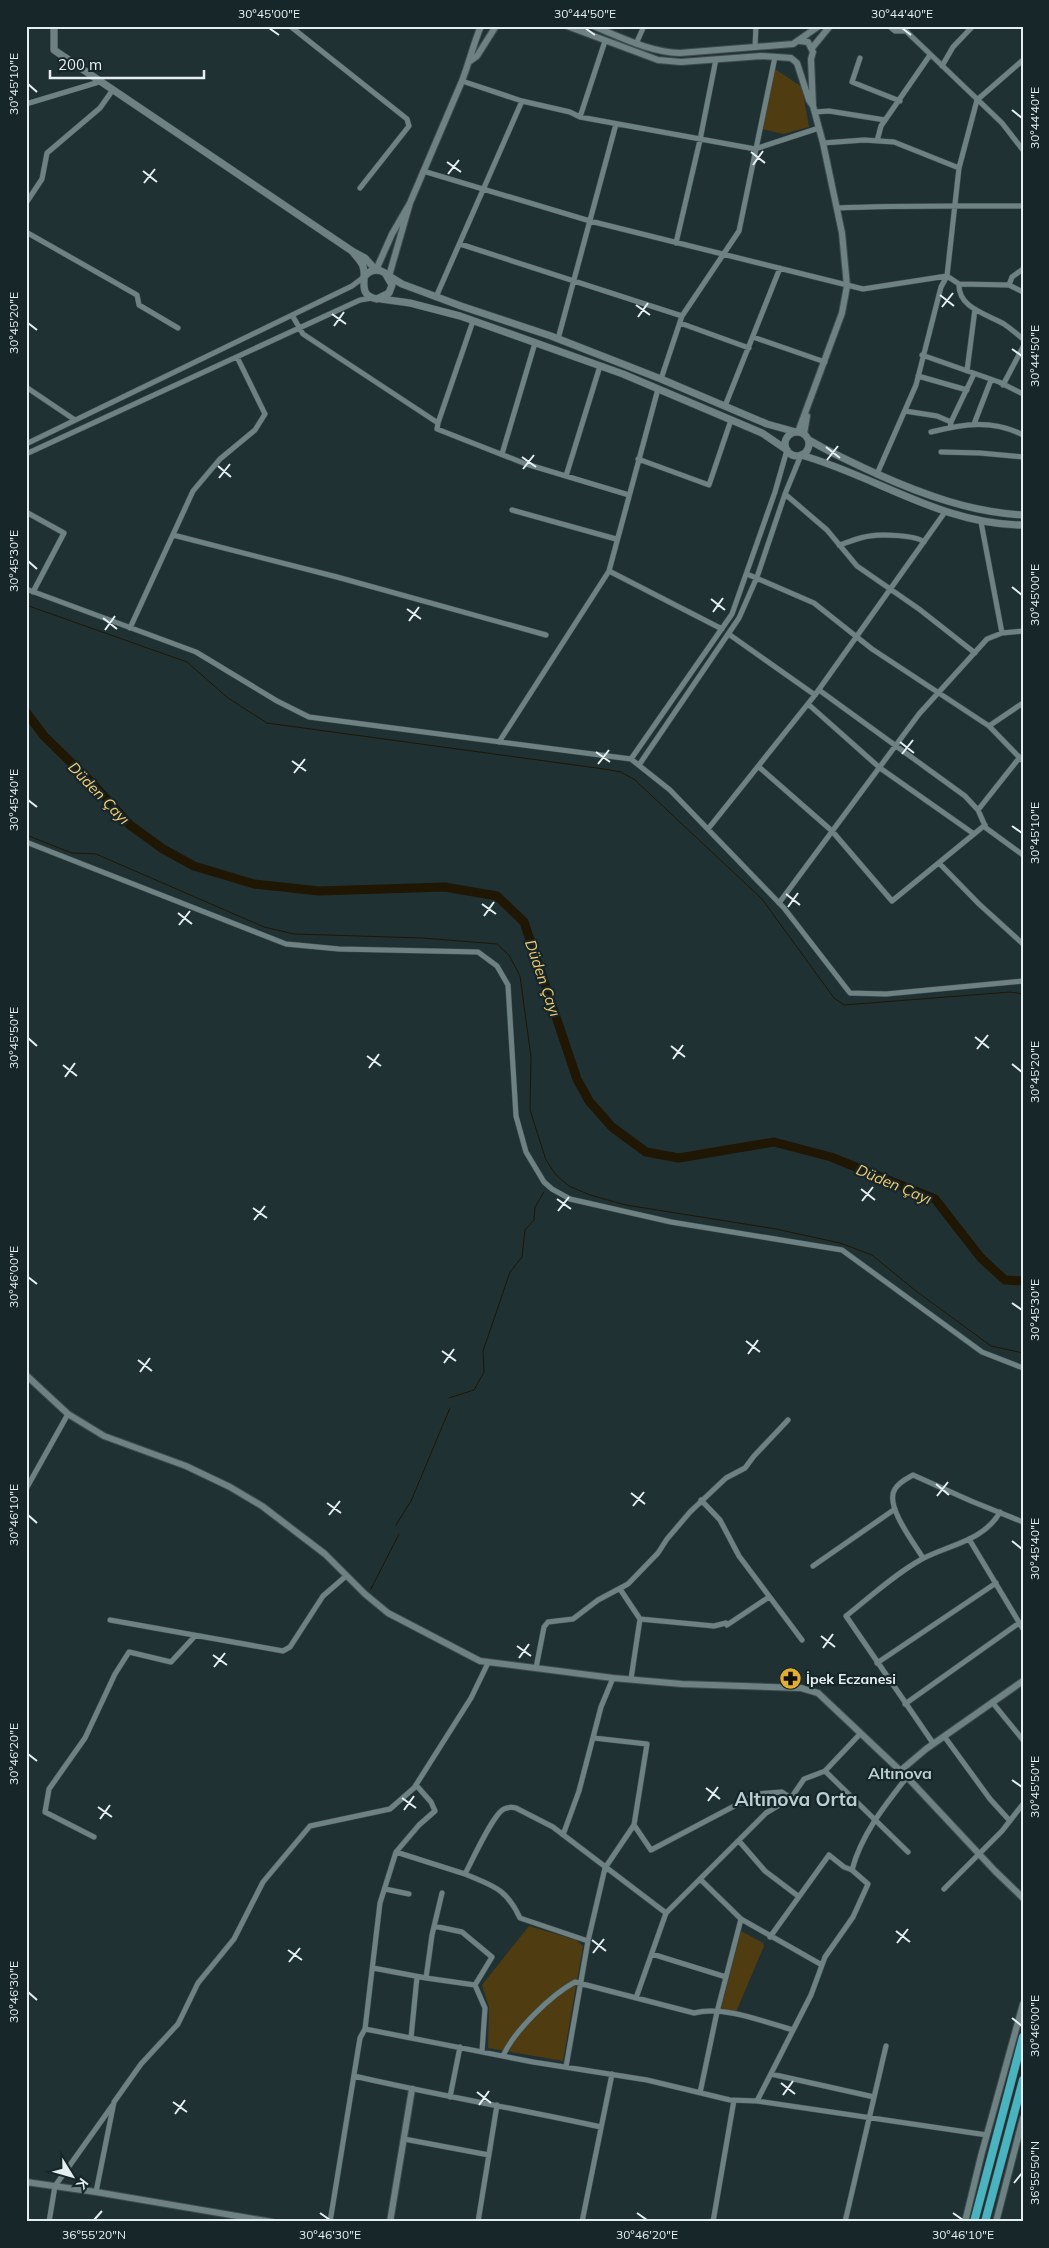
<svg xmlns="http://www.w3.org/2000/svg" width="1049" height="2248" font-family="Mulish,sans-serif">
  <style>
    .green { fill: #4f3c10 }
    .lines { fill: none; stroke-linecap: round; stroke-linejoin: round }
    .stream { stroke: #1f1604; stroke-width: 1 }
    .river { stroke: #1f1604; stroke-width: 9 }
    .minor-casing { stroke: #3e4c4e; stroke-width: 6 }
    .tertiary-casing { stroke: #3e4c4e; stroke-width: 8 }
    .secondary-casing { stroke: #3e4c4e; stroke-width: 8 }
    .primary-casing { stroke: #3e4c4e; stroke-width: 9 }
    .minor { stroke: #6e8183; stroke-width: 5 }
    .tertiary { stroke: #6e8183; stroke-width: 6 }
    .secondary { stroke: #6e8183; stroke-width: 7 }
    .primary { stroke: #49b3c0; stroke-width: 8 }
    .ticks { fill: none; stroke: #e5eff1; stroke-width: 2 }
    .labels { text-anchor: middle; dominant-baseline: central; stroke-width: 4.5; stroke-linejoin: round; paint-order: stroke }
    .poi-label { font-size: 14px; font-weight: bold; fill: #e5eff1; stroke: #172729; text-anchor: start }
    .water-label { font-size: 15px; font-style: italic; fill: #f5cb72; stroke: #172729 }
    .quarter-label { font-size: 16px; font-weight: bold; fill: #b9ced0; stroke: #172729 }
    .district-label { font-size: 19px; font-weight: bold; fill: #b9ced0; stroke: #172729 }
    .neatline { fill: none; stroke: #e5eff1; stroke-width: 2 }
    .ticks-label { font-size: 12px; text-anchor: middle; fill: #e5eff1 }
  </style>
  <rect width="100%" height="100%" fill="#203133"/>
  <path class="green" d="M 772,67 L 802,87 L 809,127 L 783,134 L 762,129 Z
    M 529,1926 L 576,1940 L 583,1946 L 563,2061 L 488,2048 L 489,2007 L 482,1985 Z
    M 741,1931 L 763,1943 L 764,1946 L 736,2012 L 721,2009 Z"/>
  <g class="lines">
    <path class="stream" d="M 26,605 L 187,662 L 228,698 L 267,723 L 604,769 L 621,772 L 635,780 L 762,899 L 834,998 L 844,1005 L 1010,992 L 1023,994
      M 26,835 L 72,853 L 96,854 L 264,927 L 294,934 L 423,938 L 497,944 L 509,955 L 520,976 L 531,1057 L 530,1110 L 546,1160 L 556,1175 L 569,1186 L 590,1195 L 626,1205 L 776,1229 L 840,1243 L 872,1255 L 916,1291 L 991,1346 L 1023,1353
      M 449,1398 L 474,1390 L 484,1372 L 483,1351 L 510,1272 L 522,1257 L 525,1230 L 534,1220 L 535,1207 L 544,1192
      M 396,1525 L 411,1501 L 450,1408
      M 371,1589 L 399,1534"/>
    <path class="river" d="M 26,712 L 44,736 L 93,784 L 130,825 L 163,849 L 194,866 L 254,884 L 319,891 L 445,887 L 497,896 L 524,922 L 577,1079 L 589,1101 L 612,1127 L 646,1152 L 679,1158 L 774,1142 L 831,1157 L 935,1199 L 981,1258 L 1005,1280 L 1023,1281"/>
    <defs>
      <path id="minor" d="M 290,26 L 407,119 L 409,126 L 360,188
        M 889,26 L 895,31 L 906,31 L 1002,123 L 1023,150
        M 636,44 L 644,26
        M 755,47 L 756,26
        M 860,58 L 852,82 L 900,101
        M 942,66 L 953,47 L 973,26
        M 462,81 L 522,101 L 570,112 L 580,117 L 755,149 L 819,128
        M 26,104 L 99,82
        M 815,112 L 829,111 L 885,120
        M 580,117 L 605,41
        M 877,141 L 881,126 L 930,55
        M 823,143 L 864,140 L 894,142 L 959,168
        M 423,171 L 590,221 L 863,289 L 947,276 L 959,284 C 958,308 987,314 1004,324 C 1010,328 1017,334 1023,339
        M 26,203 L 42,179 L 47,153 L 100,108 L 112,91
        M 837,208 C 899,205 961,206 1023,206
        M 26,232 L 137,295 L 139,305 L 178,328
        M 676,243 L 700,140 L 716,59
        M 460,244 L 682,316
        M 959,284 L 1009,285 L 1023,292
        M 1009,285 L 1012,277 L 1023,269
        M 436,297 L 522,101
        M 292,315 L 303,334 L 438,423 L 437,429 L 526,464 L 629,495
        M 680,323 L 749,348
        M 753,337 L 825,362
        M 558,339 L 616,124
        M 922,355 L 999,382 L 1023,394
        M 967,371 L 975,309
        M 918,376 L 967,390
        M 661,379 L 682,316 L 739,231 L 775,57
        M 1003,385 L 1023,347
        M 26,387 L 75,420
        M 725,406 L 780,268
        M 905,411 L 937,416 L 951,422
        M 438,423 L 473,321
        M 974,424 L 991,380
        M 950,428 L 951,422 L 974,374
        M 931,432 C 963,424 992,419 1023,435
        M 26,444 L 352,286 L 364,277
        M 941,452 L 980,453 L 1023,457
        M 26,454 L 360,300 L 372,298
        M 502,454 L 535,343
        M 638,459 L 709,485 L 731,420
        M 877,474 L 916,385 L 941,287 L 947,276 L 959,168 L 977,100 L 1023,60
        M 566,476 L 600,366
        M 785,494 L 827,530 L 857,566 L 919,609 L 975,653
        M 512,510 L 616,539
        M 26,512 L 64,533 L 33,592
        M 981,522 L 1002,633
        M 173,535 L 337,577 L 546,635
        M 839,545 C 849,542 860,537 870,536 C 881,534 916,535 924,542
        M 609,571 L 722,629
        M 747,574 L 814,603 L 872,649 L 989,726 L 1023,761
        M 26,589 L 196,652 L 277,701 L 309,717 L 631,759 L 670,790 L 784,908 L 850,993 L 886,994 L 1023,981
        M 130,628 L 193,491 L 220,459 L 255,430 L 265,414 L 237,357
        M 730,635 L 815,695
        M 819,690 L 965,796 L 978,810 L 986,828 L 1023,855
        M 808,704 L 880,768 L 974,834
        M 989,726 L 1023,703
        M 499,742 L 609,571 L 658,389
        M 631,759 L 732,614 L 775,492 L 787,450
        M 639,765 L 739,618 L 757,577 L 785,494 L 801,455
        M 759,767 L 832,831 L 892,901 L 985,825
        M 978,810 L 1020,757
        M 708,829 L 815,695 L 945,512
        M 26,842 L 286,944 L 339,949 L 478,952 L 497,966 L 508,985 L 516,1116 L 526,1152 L 544,1182 L 552,1189 L 570,1199 L 671,1222 L 842,1250 L 982,1352 L 1023,1368
        M 939,863 L 979,904 L 1023,944
        M 779,903 L 919,714 L 987,639 L 1002,633 L 1023,631
        M 26,1489 L 68,1414
        M 701,1500 L 720,1520 L 739,1556 L 802,1640
        M 969,1539 L 1023,1629
        M 923,1558 C 914,1543 884,1505 895,1489 C 899,1482 906,1479 913,1475 L 971,1501 L 1023,1522
        M 813,1566 L 895,1509
        M 620,1589 L 640,1619 L 631,1679
        M 640,1619 L 714,1626 L 726,1623
        M 110,1620 L 283,1651 L 290,1647 L 323,1596 L 346,1576
        M 727,1625 L 769,1597
        M 877,1663 L 996,1583
        M 536,1668 L 544,1627 L 548,1622 L 573,1619 L 598,1600 L 628,1584 L 658,1553 L 667,1539 L 690,1512 L 726,1478 L 745,1468 L 754,1456 L 788,1420
        M 992,1702 L 1023,1740
        M 905,1704 L 1019,1623
        M 944,1736 L 990,1799 L 1010,1821
        M 933,1743 L 846,1616 C 870,1597 895,1574 922,1559 C 948,1545 984,1541 1000,1512
        M 825,1771 L 908,1852
        M 416,1785 L 431,1802 L 435,1811 L 419,1825 L 396,1852 L 380,1903 L 365,2029 L 533,2062 L 647,2080 L 730,2100 L 757,2101 L 811,1995 L 825,1957 L 853,1917 L 868,1884 L 852,1870 C 861,1835 885,1805 907,1777
        M 634,1825 L 651,1850 L 757,1794 L 782,1792 L 791,1798
        M 563,1835 L 579,1791 L 601,1707 L 613,1678
        M 94,1837 L 45,1812 L 49,1789 L 85,1738 L 115,1674 L 129,1652 L 171,1662 L 195,1636
        M 739,1841 L 765,1871 L 798,1896
        M 396,1852 L 465,1874
        M 700,1879 L 741,1919 L 822,1965
        M 385,1889 L 409,1894
        M 944,1889 L 1002,1831 L 1023,1804
        M 442,1893 L 432,1935 L 426,1978 L 475,1985 L 485,2008 L 482,2052
        M 434,1926 L 462,1932 L 492,1957 L 475,1985
        M 770,1937 L 829,1855 L 844,1867 L 852,1870
        M 588,1941 L 605,1868 L 634,1825 L 647,1744 L 594,1738
        M 652,1954 L 726,1977
        M 373,1968 L 426,1978
        M 636,1998 L 666,1913 L 766,1813 L 791,1798 L 804,1779 L 825,1771 L 860,1734
        M 411,2038 L 417,1977
        M 503,2056 C 514,2031 551,1995 575,1982 L 694,2013 C 723,2005 764,2022 793,2030
        M 566,2067 L 588,1941 L 520,1918 C 506,1888 493,1886 465,1874 C 472,1861 493,1814 504,1809 C 508,1807 512,1807 516,1808 L 553,1827 L 666,1913
        M 771,2074 L 874,2097
        M 354,2076 C 436,2095 519,2109 601,2127
        M 700,2093 L 717,2012 L 741,1919
        M 450,2097 L 460,2047
        M 757,2101 L 987,2135
        M 404,2139 L 489,2155
        M 96,2192 L 114,2102 L 141,2064 L 178,2024 L 198,1983 L 234,1939 L 263,1882 L 310,1826 L 390,1809 L 414,1788 L 471,1698 L 488,1663
        M 49,2222 L 55,2186 L 112,2106
        M 330,2222 L 360,2038 L 365,2029
        M 478,2222 L 497,2105
        M 582,2222 L 612,2074
        M 713,2222 L 734,2100
        M 845,2222 L 886,2046"/>
      <path id="tertiary" d="M 567,26 L 658,60 L 681,62 L 761,56 L 791,58 L 797,63 L 809,100 L 813,106 L 823,143 L 842,233 L 847,286 L 842,313 L 798,432
        M 593,26 C 621,37 649,52 680,53 L 793,44 L 819,26
        M 800,41 L 808,42 L 813,52 L 811,59 L 813,106
        M 812,48 L 830,26
        M 470,61 L 477,56 L 496,26
        M 410,203 L 462,81 C 469,63 473,45 481,26
        M 376,270 L 392,234 L 410,203 L 389,276
        M 804,434 L 807,416
        M 26,1375 L 68,1414 L 104,1436 L 186,1466 L 230,1487 L 262,1506 L 325,1554 L 365,1594 L 388,1613 L 480,1661 L 613,1678 L 682,1684 L 801,1688 L 818,1693 L 907,1777 L 995,1871 L 1023,1898
        M 900,1771 L 926,1749 L 1023,1681
        M 26,2182 L 96,2192 L 272,2222
        M 390,2222 L 412,2089
        M 965,2222 L 981,2156 L 1023,2004
        M 996,2222 L 1023,2118"/>
      <path id="secondary" d="M 54,26 L 54,50 L 352,251
        M 389,276 L 402,284 L 461,306 L 551,336 L 661,379 L 767,424 L 796,432
        M 364,277 C 370,270 377,268 385,273 L 392,285 L 389,293 L 377,299 C 355,295 369,277 362,264 C 359,259 355,255 352,251 L 365,258 L 376,270
        M 381,299 L 410,303 L 460,316 L 623,374 L 762,433 L 787,450
        M785 444a12 12 0 1 1 24 0a12 12 0 1 1-24 0Z
        M 809,440 C 831,453 853,463 877,474 C 924,495 971,512 1023,515
        M 801,455 C 876,476 942,525 1023,525"/>
      <path id="primary" d="M 974,2222 L 1023,2037
        M 985,2222 L 1023,2080"/>
    </defs>
    <use href="#minor" class="minor-casing"/>
    <use href="#tertiary" class="tertiary-casing"/>
    <use href="#secondary" class="secondary-casing"/>
    <use href="#primary" class="primary-casing"/>
    <use href="#minor" class="minor"/>
    <use href="#tertiary" class="tertiary"/>
    <use href="#secondary" class="secondary"/>
    <use href="#primary" class="primary"/>
  </g>
  <path class="ticks" d="M 269,28 L 279,35M 585,28 L 595,35M 902,28 L 911,35M 28,84 L 37,92M 1012,110 L 1022,118M 751,152 L 765,163M 447,162 L 461,172M 753,165 L 763,151M 143,171 L 157,182M 448,174 L 459,160M 144,183 L 155,169M 940,295 L 954,306M 636,305 L 650,315M 942,307 L 953,293M 332,314 L 346,324M 638,317 L 648,303M 28,323 L 37,330M 334,326 L 344,312M 1012,349 L 1022,356M 826,447 L 840,458M 522,457 L 536,467M 827,460 L 838,446M 218,466 L 231,477M 523,469 L 534,455M 219,478 L 230,464M 28,561 L 37,569M 1012,587 L 1022,595M 711,599 L 725,610M 407,609 L 421,619M 713,612 L 723,598M 103,618 L 117,629M 409,621 L 419,607M 105,630 L 115,616M 900,742 L 914,753M 596,752 L 610,762M 902,754 L 913,740M 292,761 L 306,771M 598,764 L 609,750M 294,773 L 305,759M 28,800 L 37,807M 1012,826 L 1022,833M 786,894 L 800,905M 482,904 L 496,914M 788,907 L 798,893M 178,913 L 192,924M 484,916 L 494,902M 179,925 L 190,911M 975,1037 L 989,1048M 28,1038 L 37,1046M 671,1046 L 685,1057M 977,1049 L 988,1035M 367,1056 L 381,1066M 673,1059 L 683,1045M 1012,1064 L 1022,1072M 63,1065 L 77,1076M 369,1068 L 379,1054M 65,1077 L 75,1063M 861,1189 L 875,1200M 557,1199 L 571,1209M 862,1201 L 873,1187M 253,1208 L 267,1218M 558,1211 L 569,1197M 254,1220 L 265,1206M 28,1277 L 37,1284M 1012,1303 L 1022,1310M 746,1341 L 760,1352M 442,1351 L 456,1361M 748,1354 L 758,1340M 138,1360 L 152,1371M 444,1363 L 454,1349M 140,1372 L 150,1358M 936,1484 L 949,1495M 631,1493 L 645,1504M 937,1496 L 948,1482M 327,1503 L 341,1513M 633,1506 L 644,1492M 28,1515 L 37,1523M 329,1515 L 340,1501M 1012,1541 L 1022,1549M 821,1636 L 835,1647M 517,1646 L 531,1656M 823,1648 L 833,1634M 213,1655 L 227,1665M 519,1658 L 529,1644M 214,1667 L 225,1653M 28,1754 L 37,1761M 1012,1780 L 1022,1787M 706,1788 L 720,1799M 402,1798 L 416,1808M 708,1801 L 718,1787M 98,1807 L 112,1817M 404,1810 L 414,1796M 100,1819 L 110,1805M 896,1931 L 910,1942M 592,1940 L 606,1951M 897,1943 L 908,1929M 288,1950 L 302,1960M 593,1953 L 604,1939M 289,1962 L 300,1948M 28,1992 L 37,2000M 1012,2018 L 1022,2026M 781,2083 L 795,2094M 477,2092 L 491,2103M 783,2095 L 793,2081M 173,2102 L 187,2112M 479,2105 L 489,2091M 175,2114 L 185,2100M 1014,2183 L 1022,2173M 320,2213 L 330,2220M 637,2213 L 647,2220M 953,2213 L 963,2220M 94,2220 L 102,2211"/>
  <defs>
    <symbol id="pharmacy-disc" viewBox="-11 -11 22 22"><circle r="9.5" fill="#e2af34" stroke="#172729"/><path d="M-2-6h4v4h4v4h-4v4h-4v-4h-4v-4h4Z" fill="#111"/></symbol>
  </defs>
  <g fill-rule="evenodd">
    <use href="#pharmacy-disc" x="778" y="1666" width="25" height="25"/>
  </g>
  <g class="labels">
    <g class="poi-label">
      <text x="806" y="1679">İpek Eczanesi</text>
    </g>
    <g class="water-label">
      <text transform="translate(99 793) rotate(46)">Düden Çayı</text>
      <text transform="translate(543 978) rotate(71)">Düden Çayı</text>
      <text transform="translate(894 1184) rotate(23)">Düden Çayı</text>
    </g>
    <g class="quarter-label">
      <text x="900" y="1773">Altınova</text>
    </g>
    <g class="district-label">
      <text x="796" y="1799">Altınova Orta</text>
    </g>
  </g>
  <rect width="1049" height="2248" fill="none" stroke="#172729" stroke-width="55"/>
  <g transform="translate(72 2176) rotate(127)" stroke="#172729" stroke-width="4" paint-order="stroke">
  <path d="M0-4L9 19L0 12L-9 19Z" fill="#e5eff1"/>
  <text y="-8" font-size="14" font-weight="bold" text-anchor="middle" fill="#e5eff1">K</text>
  </g>
  <path d="M50 70v8h154v-8" fill="none" stroke="#e5eff1" stroke-width="2.5"/>
  <text x="58" y="70" font-size="15" fill="#e5eff1" stroke="#172729" stroke-width="4" paint-order="stroke">200 m</text>
  <rect x="28" y="28" width="994" height="2192" class="neatline"/>
  <g class="ticks-label">
    <text x="269" y="18">30°45'00"E</text>
    <text x="585" y="18">30°44'50"E</text>
    <text x="902" y="18">30°44'40"E</text>
    <text transform="translate(14 84) rotate(-90)" y="4">30°45'10"E</text>
    <text transform="translate(1035 118) rotate(-90)" y="4">30°44'40"E</text>
    <text transform="translate(14 323) rotate(-90)" y="4">30°45'20"E</text>
    <text transform="translate(1035 356) rotate(-90)" y="4">30°44'50"E</text>
    <text transform="translate(14 561) rotate(-90)" y="4">30°45'30"E</text>
    <text transform="translate(1035 595) rotate(-90)" y="4">30°45'00"E</text>
    <text transform="translate(14 800) rotate(-90)" y="4">30°45'40"E</text>
    <text transform="translate(1035 833) rotate(-90)" y="4">30°45'10"E</text>
    <text transform="translate(14 1038) rotate(-90)" y="4">30°45'50"E</text>
    <text transform="translate(1035 1072) rotate(-90)" y="4">30°45'20"E</text>
    <text transform="translate(14 1277) rotate(-90)" y="4">30°46'00"E</text>
    <text transform="translate(1035 1310) rotate(-90)" y="4">30°45'30"E</text>
    <text transform="translate(14 1515) rotate(-90)" y="4">30°46'10"E</text>
    <text transform="translate(1035 1549) rotate(-90)" y="4">30°45'40"E</text>
    <text transform="translate(14 1754) rotate(-90)" y="4">30°46'20"E</text>
    <text transform="translate(1035 1787) rotate(-90)" y="4">30°45'50"E</text>
    <text transform="translate(14 1992) rotate(-90)" y="4">30°46'30"E</text>
    <text transform="translate(1035 2026) rotate(-90)" y="4">30°46'00"E</text>
    <text transform="translate(1035 2173) rotate(-90)" y="4">36°55'50"N</text>
    <text x="94" y="2239">36°55'20"N</text>
    <text x="330" y="2239">30°46'30"E</text>
    <text x="647" y="2239">30°46'20"E</text>
    <text x="963" y="2239">30°46'10"E</text>
  </g>
</svg>
